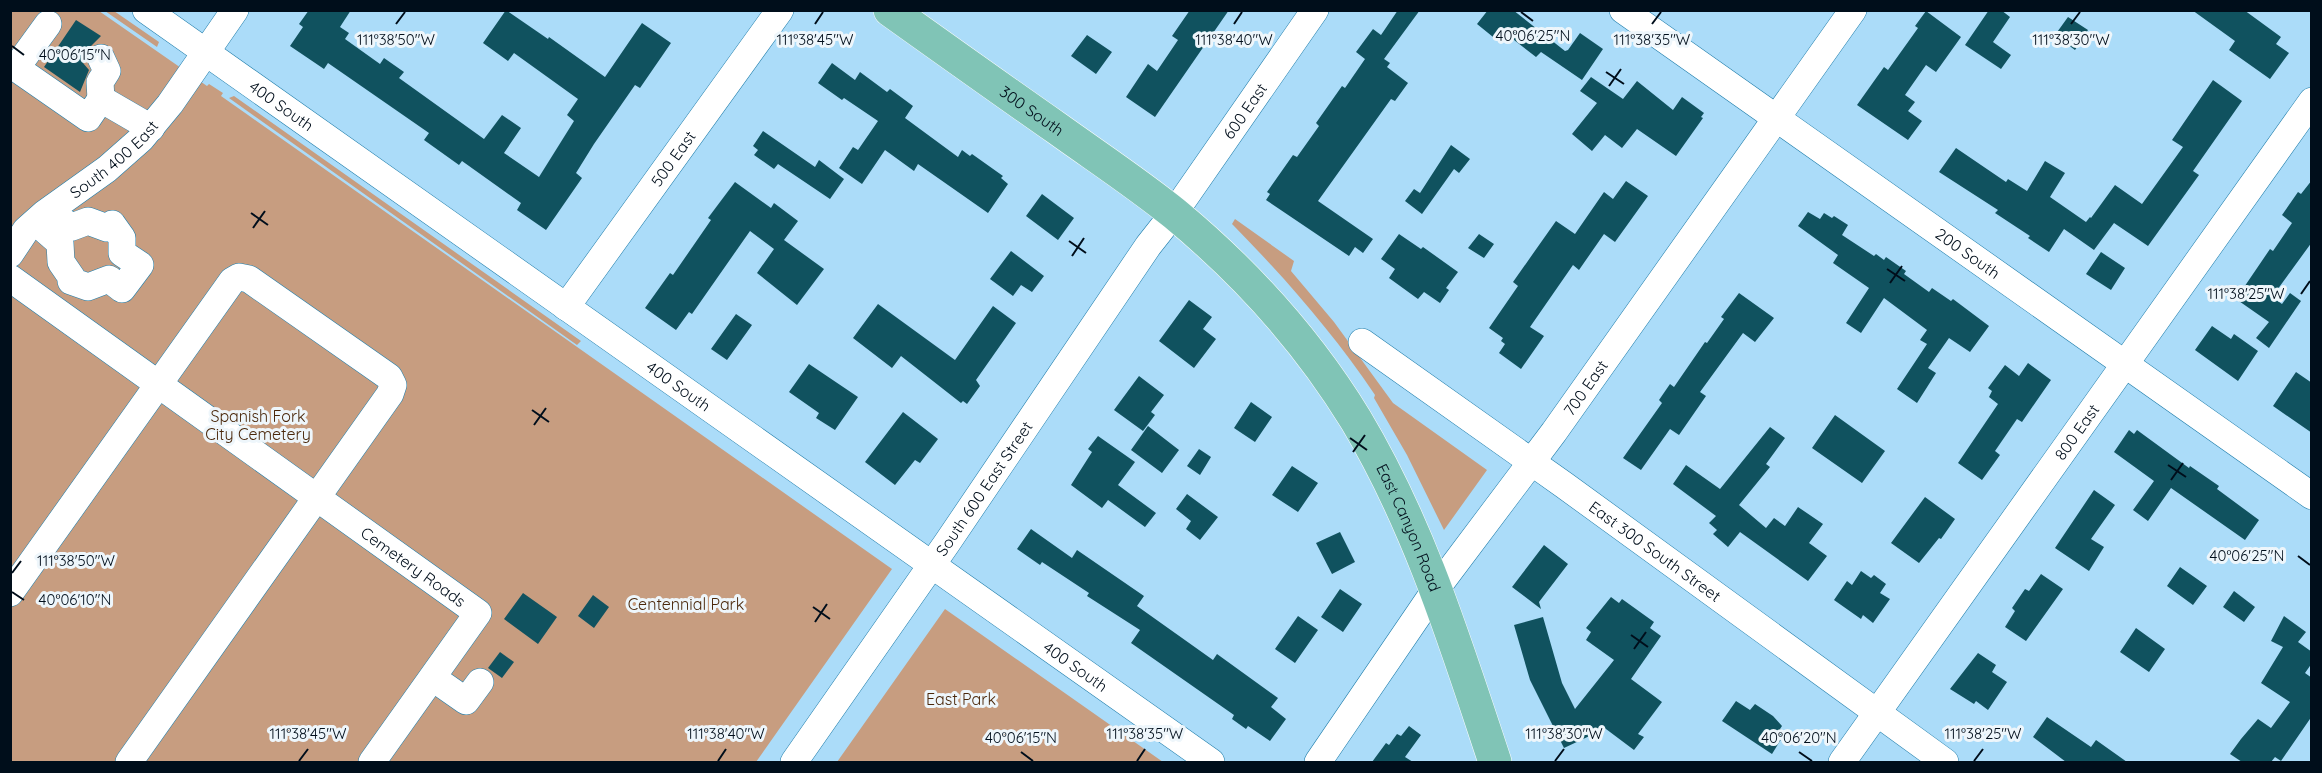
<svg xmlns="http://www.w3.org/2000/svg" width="2322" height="773" font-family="Quicksand,sans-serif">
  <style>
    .green { fill: #c79d80 }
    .building { fill: #10525f }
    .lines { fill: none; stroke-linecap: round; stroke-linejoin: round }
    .minor-casing { stroke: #207eab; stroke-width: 28 }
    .major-casing { stroke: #fff; stroke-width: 34 }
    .minor { stroke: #fff; stroke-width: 27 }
    .major { stroke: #80c4b6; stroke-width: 33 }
    .ticks { fill: none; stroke: #000e1b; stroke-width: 2 }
    .labels { text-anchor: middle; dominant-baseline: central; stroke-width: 6; stroke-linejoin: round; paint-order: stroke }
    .street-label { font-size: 16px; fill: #000e1b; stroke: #eef6fb }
    .park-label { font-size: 16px; fill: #4a270a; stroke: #eef6fb }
    .ticks-label { font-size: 15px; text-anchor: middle; fill: #000e1b; stroke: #eef6fb; stroke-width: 6; stroke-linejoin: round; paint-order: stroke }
  </style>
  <rect width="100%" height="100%" fill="#abdcf9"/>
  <path class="green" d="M 10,11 L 99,11 L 207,86 L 209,84 L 223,93 L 221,96 L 248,115 L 892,569 L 756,762 L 11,762 Z
    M 105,11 L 114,11 L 159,42 L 157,47 Z
    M 234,96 L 581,341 L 577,345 L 229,98 Z
    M 1235,219 L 1294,261 L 1291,271 L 1334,322 L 1393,403 L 1487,470 L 1444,530 L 1407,455 L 1374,398 L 1375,395 C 1334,334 1286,279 1234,226 L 1232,224 Z
    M 945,609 L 1163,762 L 837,762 Z"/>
  <path class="building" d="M 309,10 L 351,10 L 340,27 L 349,33 L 345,39 L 380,64 L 384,58 L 404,72 L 399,78 L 484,139 L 502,115 L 521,128 L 504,153 L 539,177 L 574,121 L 567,115 L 578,99 L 514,53 L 508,61 L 483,43 L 506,10 L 548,39 L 549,37 L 605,77 L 642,23 L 671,43 L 640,88 L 635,85 L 594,144 L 576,173 L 582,178 L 546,230 L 517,210 L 521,203 L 462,161 L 459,165 L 424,140 L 429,133 L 328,63 L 324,69 L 290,46 L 303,27 L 299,24 Z
    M 1190,10 L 1229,10 L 1155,117 L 1126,97 L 1148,64 L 1157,71 L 1178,40 L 1172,36 Z
    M 1398,10 L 1420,10 L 1384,59 L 1390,63 L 1387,67 L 1408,83 L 1395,101 L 1391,99 L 1318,201 L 1373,239 L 1363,253 L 1355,247 L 1349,256 L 1266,200 L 1270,194 L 1267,192 L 1293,155 L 1297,157 L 1319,126 L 1316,123 L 1342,86 L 1345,88 L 1365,59 L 1356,52 L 1373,29 L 1381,35 Z
    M 1488,10 L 1513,10 L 1565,51 L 1568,50 L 1580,33 L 1603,49 L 1582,80 L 1541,52 L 1536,57 L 1505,33 L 1498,41 L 1477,24 Z
    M 1989,10 L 2001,10 L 2010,17 L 1993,42 L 2011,55 L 2001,69 L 1965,45 Z
    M 2192,10 L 2244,10 L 2281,37 L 2276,44 L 2289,53 L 2270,79 L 2229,50 L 2235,41 Z
    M 1926,11 L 1961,37 L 1936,72 L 1926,65 L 1905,95 L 1915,102 L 1908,111 L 1922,121 L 1908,140 L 1857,105 L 1884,67 L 1888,70 L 1918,28 L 1915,26 Z
    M 2068,17 L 2088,30 L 2075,50 L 2055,35 Z
    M 76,20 L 101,36 L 88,49 L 83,63 L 89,70 L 80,92 L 44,67 Z
    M 1087,35 L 1112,52 L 1096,74 L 1071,56 Z
    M 832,63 L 855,80 L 860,72 L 887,92 L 890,89 L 913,106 L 905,118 L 958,157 L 962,150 L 970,156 L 972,154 L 1003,176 L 1001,178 L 1008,184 L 988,213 L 918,164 L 914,171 L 885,150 L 862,184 L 839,168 L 853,147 L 858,150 L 878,121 L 844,98 L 842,100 L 818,83 Z
    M 1591,77 L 1623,99 L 1637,81 L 1673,110 L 1682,97 L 1704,113 L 1701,117 L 1703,118 L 1676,156 L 1637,129 L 1622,148 L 1605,135 L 1592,151 L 1572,134 L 1597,103 L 1580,91 Z
    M 2213,80 L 2242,101 L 2193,171 L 2199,175 L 2148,246 L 2114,223 L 2094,250 L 2064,229 L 2049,252 L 2028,238 L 2030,236 L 1995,213 L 1998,210 L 1939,172 L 1956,148 L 2006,182 L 2008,179 L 2027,191 L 2045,161 L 2065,173 L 2050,197 L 2086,222 L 2090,217 L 2091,218 L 2115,185 L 2142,204 L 2183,147 L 2172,140 Z
    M 763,131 L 815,167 L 819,160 L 844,179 L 830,199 L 778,164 L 774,169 L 754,155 L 758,150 L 753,146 Z
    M 1451,145 L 1470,159 L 1459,173 L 1454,169 L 1422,214 L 1405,201 L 1414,189 L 1420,193 Z
    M 2312,180 L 2312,242 L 2272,297 L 2282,304 L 2290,293 L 2301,301 L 2269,348 L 2256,338 L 2269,322 L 2236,299 L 2270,249 L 2273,251 L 2292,223 L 2282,215 L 2298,192 L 2301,194 Z
    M 1626,181 L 1648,196 L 1615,242 L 1604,234 L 1579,270 L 1573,265 L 1530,327 L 1544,336 L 1521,369 L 1499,353 L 1505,344 L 1501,341 L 1503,338 L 1489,328 L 1518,286 L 1513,282 L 1556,221 L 1575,234 L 1604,192 L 1613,199 Z
    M 735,182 L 771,208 L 774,203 L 798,221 L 784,240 L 824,269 L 797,305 L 757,273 L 774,249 L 750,231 L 692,314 L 689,312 L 676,330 L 645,308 L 670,273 L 673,275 L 711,220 L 708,218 Z
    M 1042,194 L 1074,218 L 1058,240 L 1026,216 Z
    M 1808,212 L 1820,219 L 1824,213 L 1832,218 L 1834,216 L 1848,225 L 1842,235 L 1874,256 L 1876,254 L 1884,260 L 1886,257 L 1906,271 L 1904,274 L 1929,292 L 1932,288 L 1951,301 L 1953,299 L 1989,326 L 1970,352 L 1949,338 L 1928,368 L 1936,373 L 1917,403 L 1897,389 L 1927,344 L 1920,340 L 1927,330 L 1884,298 L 1861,333 L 1846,323 L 1869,288 L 1833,263 L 1838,255 L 1798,226 Z
    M 1399,234 L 1421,249 L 1423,247 L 1458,272 L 1446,288 L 1449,290 L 1440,303 L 1424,292 L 1418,299 L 1389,278 L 1395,269 L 1381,259 Z
    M 1479,234 L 1494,244 L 1484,258 L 1468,248 Z
    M 1011,251 L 1044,276 L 1032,292 L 1021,285 L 1013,296 L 990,279 Z
    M 2101,252 L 2125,268 L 2111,290 L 2086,274 Z
    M 1739,293 L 1774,318 L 1755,342 L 1743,333 L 1700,392 L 1706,396 L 1679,435 L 1670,429 L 1641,470 L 1623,458 L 1662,403 L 1659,400 L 1670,384 L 1674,387 L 1705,342 L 1707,343 L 1724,319 L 1721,317 Z
    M 1189,300 L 1212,317 L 1203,329 L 1216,339 L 1194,368 L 1159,341 Z
    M 878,304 L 955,360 L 993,306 L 1016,323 L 976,380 L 980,386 L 967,404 L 963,401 L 961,403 L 901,356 L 892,368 L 853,338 Z
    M 736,314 L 752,325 L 727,360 L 711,349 Z
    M 2212,326 L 2231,339 L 2234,334 L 2258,351 L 2238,381 L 2195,350 Z
    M 2028,363 L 2051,380 L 2022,422 L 2017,419 L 1995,451 L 2000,455 L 1982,480 L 1958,463 L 1998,404 L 1989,397 L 1992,391 L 1988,388 L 2005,365 L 2019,376 Z
    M 809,364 L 858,397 L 835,430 L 816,418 L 819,413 L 789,392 Z
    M 2296,372 L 2312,383 L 2312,433 L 2273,406 Z
    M 1139,376 L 1164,395 L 1151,412 L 1155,415 L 1143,431 L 1114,410 Z
    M 1251,402 L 1272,417 L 1255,442 L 1234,428 Z
    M 903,412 L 938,439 L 920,463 L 915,460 L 895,485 L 865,462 Z
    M 1835,415 L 1885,451 L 1862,483 L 1812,448 Z
    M 1148,426 L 1179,450 L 1162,473 L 1131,450 Z
    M 1770,427 L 1785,438 L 1766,464 L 1770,467 L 1739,505 L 1766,528 L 1774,518 L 1785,526 L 1798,507 L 1823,524 L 1809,543 L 1827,556 L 1808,581 L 1740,532 L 1728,547 L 1713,534 L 1717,530 L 1709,523 L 1716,516 L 1673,484 L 1686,465 L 1720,489 Z
    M 2129,430 L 2134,434 L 2137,430 L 2189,468 L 2190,466 L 2219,486 L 2217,489 L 2259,520 L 2245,540 L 2171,488 L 2148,521 L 2133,510 L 2154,481 L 2114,452 Z
    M 1098,436 L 1135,462 L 1118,485 L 1156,513 L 1145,527 L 1108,500 L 1102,508 L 1071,485 L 1092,452 L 1088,449 Z
    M 1199,449 L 1211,457 L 1200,475 L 1187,466 Z
    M 1292,466 L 1318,483 L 1298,512 L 1272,495 Z
    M 2094,490 L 2115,505 L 2091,539 L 2104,547 L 2089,571 L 2055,548 Z
    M 1187,494 L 1218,517 L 1200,540 L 1186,529 L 1191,521 L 1176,509 Z
    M 1925,497 L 1955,519 L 1941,539 L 1939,538 L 1919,563 L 1891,543 Z
    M 1031,529 L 1072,558 L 1077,550 L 1144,596 L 1137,606 L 1213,660 L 1217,654 L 1278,698 L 1271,707 L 1286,719 L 1270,741 L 1248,726 L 1246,729 L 1232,719 L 1234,715 L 1131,643 L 1140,630 L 1087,596 L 1089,593 L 1042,562 L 1040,565 L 1017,549 Z
    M 1340,532 L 1355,562 L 1332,574 L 1316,543 Z
    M 1544,545 L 1568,564 L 1539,602 L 1541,609 L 1512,587 Z
    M 2180,567 L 2207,586 L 2193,605 L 2167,586 Z
    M 1861,571 L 1871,578 L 1874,575 L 1886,584 L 1880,593 L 1890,599 L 1873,623 L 1863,615 L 1861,619 L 1834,600 L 1847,581 L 1852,585 Z
    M 2041,574 L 2063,589 L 2026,641 L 2005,627 L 2015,611 L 2012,608 L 2025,589 L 2029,591 Z
    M 1340,589 L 1362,604 L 1343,632 L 1321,617 Z
    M 2234,591 L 2255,607 L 2244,622 L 2223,607 Z
    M 523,593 L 557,617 L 538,644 L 504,619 Z
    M 593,595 L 609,607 L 594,628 L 578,616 Z
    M 1611,597 L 1619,603 L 1622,599 L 1654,622 L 1650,628 L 1661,636 L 1631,679 L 1662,702 L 1638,734 L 1644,737 L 1634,750 L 1602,726 L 1598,732 L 1564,748 L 1530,680 L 1514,625 L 1543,617 L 1562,683 L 1575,709 L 1614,660 L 1586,640 L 1591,632 L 1586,628 Z
    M 1298,616 L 1318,630 L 1295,663 L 1275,649 Z
    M 2284,616 L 2306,632 L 2298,642 L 2312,652 L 2312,663 L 2305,673 L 2312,678 L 2312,716 L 2281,761 L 2275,757 L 2271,762 L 2242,762 L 2230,754 L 2241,739 L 2258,719 L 2271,728 L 2290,702 L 2261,683 L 2283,647 L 2271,641 Z
    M 2136,628 L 2165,649 L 2149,672 L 2120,652 Z
    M 500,652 L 514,662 L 502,678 L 488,668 Z
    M 1978,653 L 1996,665 L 1992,672 L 2007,682 L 1988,710 L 1976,701 L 1974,704 L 1950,689 Z
    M 1736,701 L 1750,710 L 1755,704 L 1773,716 L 1782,726 L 1780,729 L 1785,733 L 1772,754 L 1722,721 Z
    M 2047,717 L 2091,747 L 2096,740 L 2127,762 L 2066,762 L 2033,737 Z
    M 1409,726 L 1421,735 L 1405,757 L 1413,762 L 1372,762 L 1386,743 L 1389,745 L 1397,734 L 1401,736 Z"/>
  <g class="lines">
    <defs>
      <g id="minor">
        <path id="s1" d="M 146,10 L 1211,762"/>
        <path id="s2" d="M 1623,10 L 2312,496"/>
        <path d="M 48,24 L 16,68 L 88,118 L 101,99 L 151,128"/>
        <path d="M 101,58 L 107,71 L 100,82 L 101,99"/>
        <path d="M 58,218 L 72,227 L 88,221 L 107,228 L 112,224 L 122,238 L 122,253 L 140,265 L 122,289 L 109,279 L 88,287 L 71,281 L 72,278 L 61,262 L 60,243 L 44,229 Z"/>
        <path id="s3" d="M 10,254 L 26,230 L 44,214 L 107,169 L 141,139 L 170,104 L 235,10"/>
        <path id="s4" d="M 10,278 L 478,613 L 372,762"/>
        <path id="s5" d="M 566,307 L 780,10"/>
        <path id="s6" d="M 1362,342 L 1564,485 L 1945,762"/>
        <path d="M 10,593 L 232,281 L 239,277 L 249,279 L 389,377 L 393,385 L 390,394 L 129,762"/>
        <path d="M 433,678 L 466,701 L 480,682"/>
        <path id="s7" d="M 794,762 L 947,543 L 1148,246 L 1174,213 L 1315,10"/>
        <path id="s8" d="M 1318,762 L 1436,589 L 1554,432 L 1853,10"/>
        <path id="s9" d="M 1842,762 L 2312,101"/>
      </g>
      <g id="major">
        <path id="s10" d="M 890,10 C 946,50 1002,90 1058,129 C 1097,157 1138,184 1175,214 C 1245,272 1309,343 1356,420 C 1420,527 1456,645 1495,762"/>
      </g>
    </defs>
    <use href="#minor" class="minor-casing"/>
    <use href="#major" class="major-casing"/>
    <use href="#minor" class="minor"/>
    <use href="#major" class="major"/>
  </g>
  <path class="ticks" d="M 1521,12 L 1533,21M 396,24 L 405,12M 815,24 L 823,12M 1234,24 L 1242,12M 1652,24 L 1661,12M 2071,24 L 2080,12M 12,46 L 24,55M 1606,72 L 1624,84M 1609,86 L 1621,69M 251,213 L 268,225M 253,228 L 265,211M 1069,241 L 1086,253M 1072,256 L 1084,238M 1887,269 L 1905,281M 1890,283 L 1902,266M 2301,294 L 2310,281M 532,410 L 549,422M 534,425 L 546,408M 1350,438 L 1367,450M 1353,452 L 1365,435M 2168,465 L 2186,477M 2171,480 L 2183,463M 2298,556 L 2310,565M 12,573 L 21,561M 12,592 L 24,600M 813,607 L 830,619M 815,622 L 827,604M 1631,635 L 1648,647M 1634,649 L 1646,632M 1021,752 L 1033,761M 1799,752 L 1812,761M 299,761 L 308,749M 718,761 L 726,749M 1137,761 L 1145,749M 1555,761 L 1564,749M 1974,761 L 1983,749"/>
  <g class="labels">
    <g class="street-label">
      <text stroke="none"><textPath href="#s1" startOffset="166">400 South</textPath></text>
      <text stroke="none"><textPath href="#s10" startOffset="174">300 South</textPath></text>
      <text stroke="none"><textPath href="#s7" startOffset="792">600 East</textPath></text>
      <text stroke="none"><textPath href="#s3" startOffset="142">South 400 East</textPath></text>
      <text stroke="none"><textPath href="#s5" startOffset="183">500 East</textPath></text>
      <text stroke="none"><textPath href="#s2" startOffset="422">200 South</textPath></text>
      <text stroke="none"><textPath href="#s1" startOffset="652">400 South</textPath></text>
      <text stroke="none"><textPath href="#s8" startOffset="460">700 East</textPath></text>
      <text stroke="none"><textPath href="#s9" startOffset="405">800 East</textPath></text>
      <text stroke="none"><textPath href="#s7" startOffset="333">South 600 East Street</textPath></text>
      <text stroke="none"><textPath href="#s10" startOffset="746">East Canyon Road</textPath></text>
      <text stroke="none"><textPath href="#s6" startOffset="360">East 300 South Street</textPath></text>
      <text stroke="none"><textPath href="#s4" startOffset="496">Cemetery Roads</textPath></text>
      <text stroke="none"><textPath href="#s1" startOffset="1138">400 South</textPath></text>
    </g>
    <g class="park-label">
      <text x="258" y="416">Spanish Fork<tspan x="258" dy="18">City Cemetery</tspan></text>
      <text x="686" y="604">Centennial Park</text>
      <text x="961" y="699">East Park</text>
    </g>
  </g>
  <g class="ticks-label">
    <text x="1533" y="41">40°06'25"N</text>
    <text x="396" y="45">111°38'50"W</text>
    <text x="815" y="45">111°38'45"W</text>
    <text x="1234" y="45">111°38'40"W</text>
    <text x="1652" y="45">111°38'35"W</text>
    <text x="2071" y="45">111°38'30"W</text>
    <text x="75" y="60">40°06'15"N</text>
    <text x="2246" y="299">111°38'25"W</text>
    <text x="2247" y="561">40°06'25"N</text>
    <text x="76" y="566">111°38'50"W</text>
    <text x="75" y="605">40°06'10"N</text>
    <text x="308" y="739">111°38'45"W</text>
    <text x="726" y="739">111°38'40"W</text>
    <text x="1145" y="739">111°38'35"W</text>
    <text x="1564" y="739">111°38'30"W</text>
    <text x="1983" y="739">111°38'25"W</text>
    <text x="1021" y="743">40°06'15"N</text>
    <text x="1799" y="743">40°06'20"N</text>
  </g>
  <rect width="2322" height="773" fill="none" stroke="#000e1b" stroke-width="24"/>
</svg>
